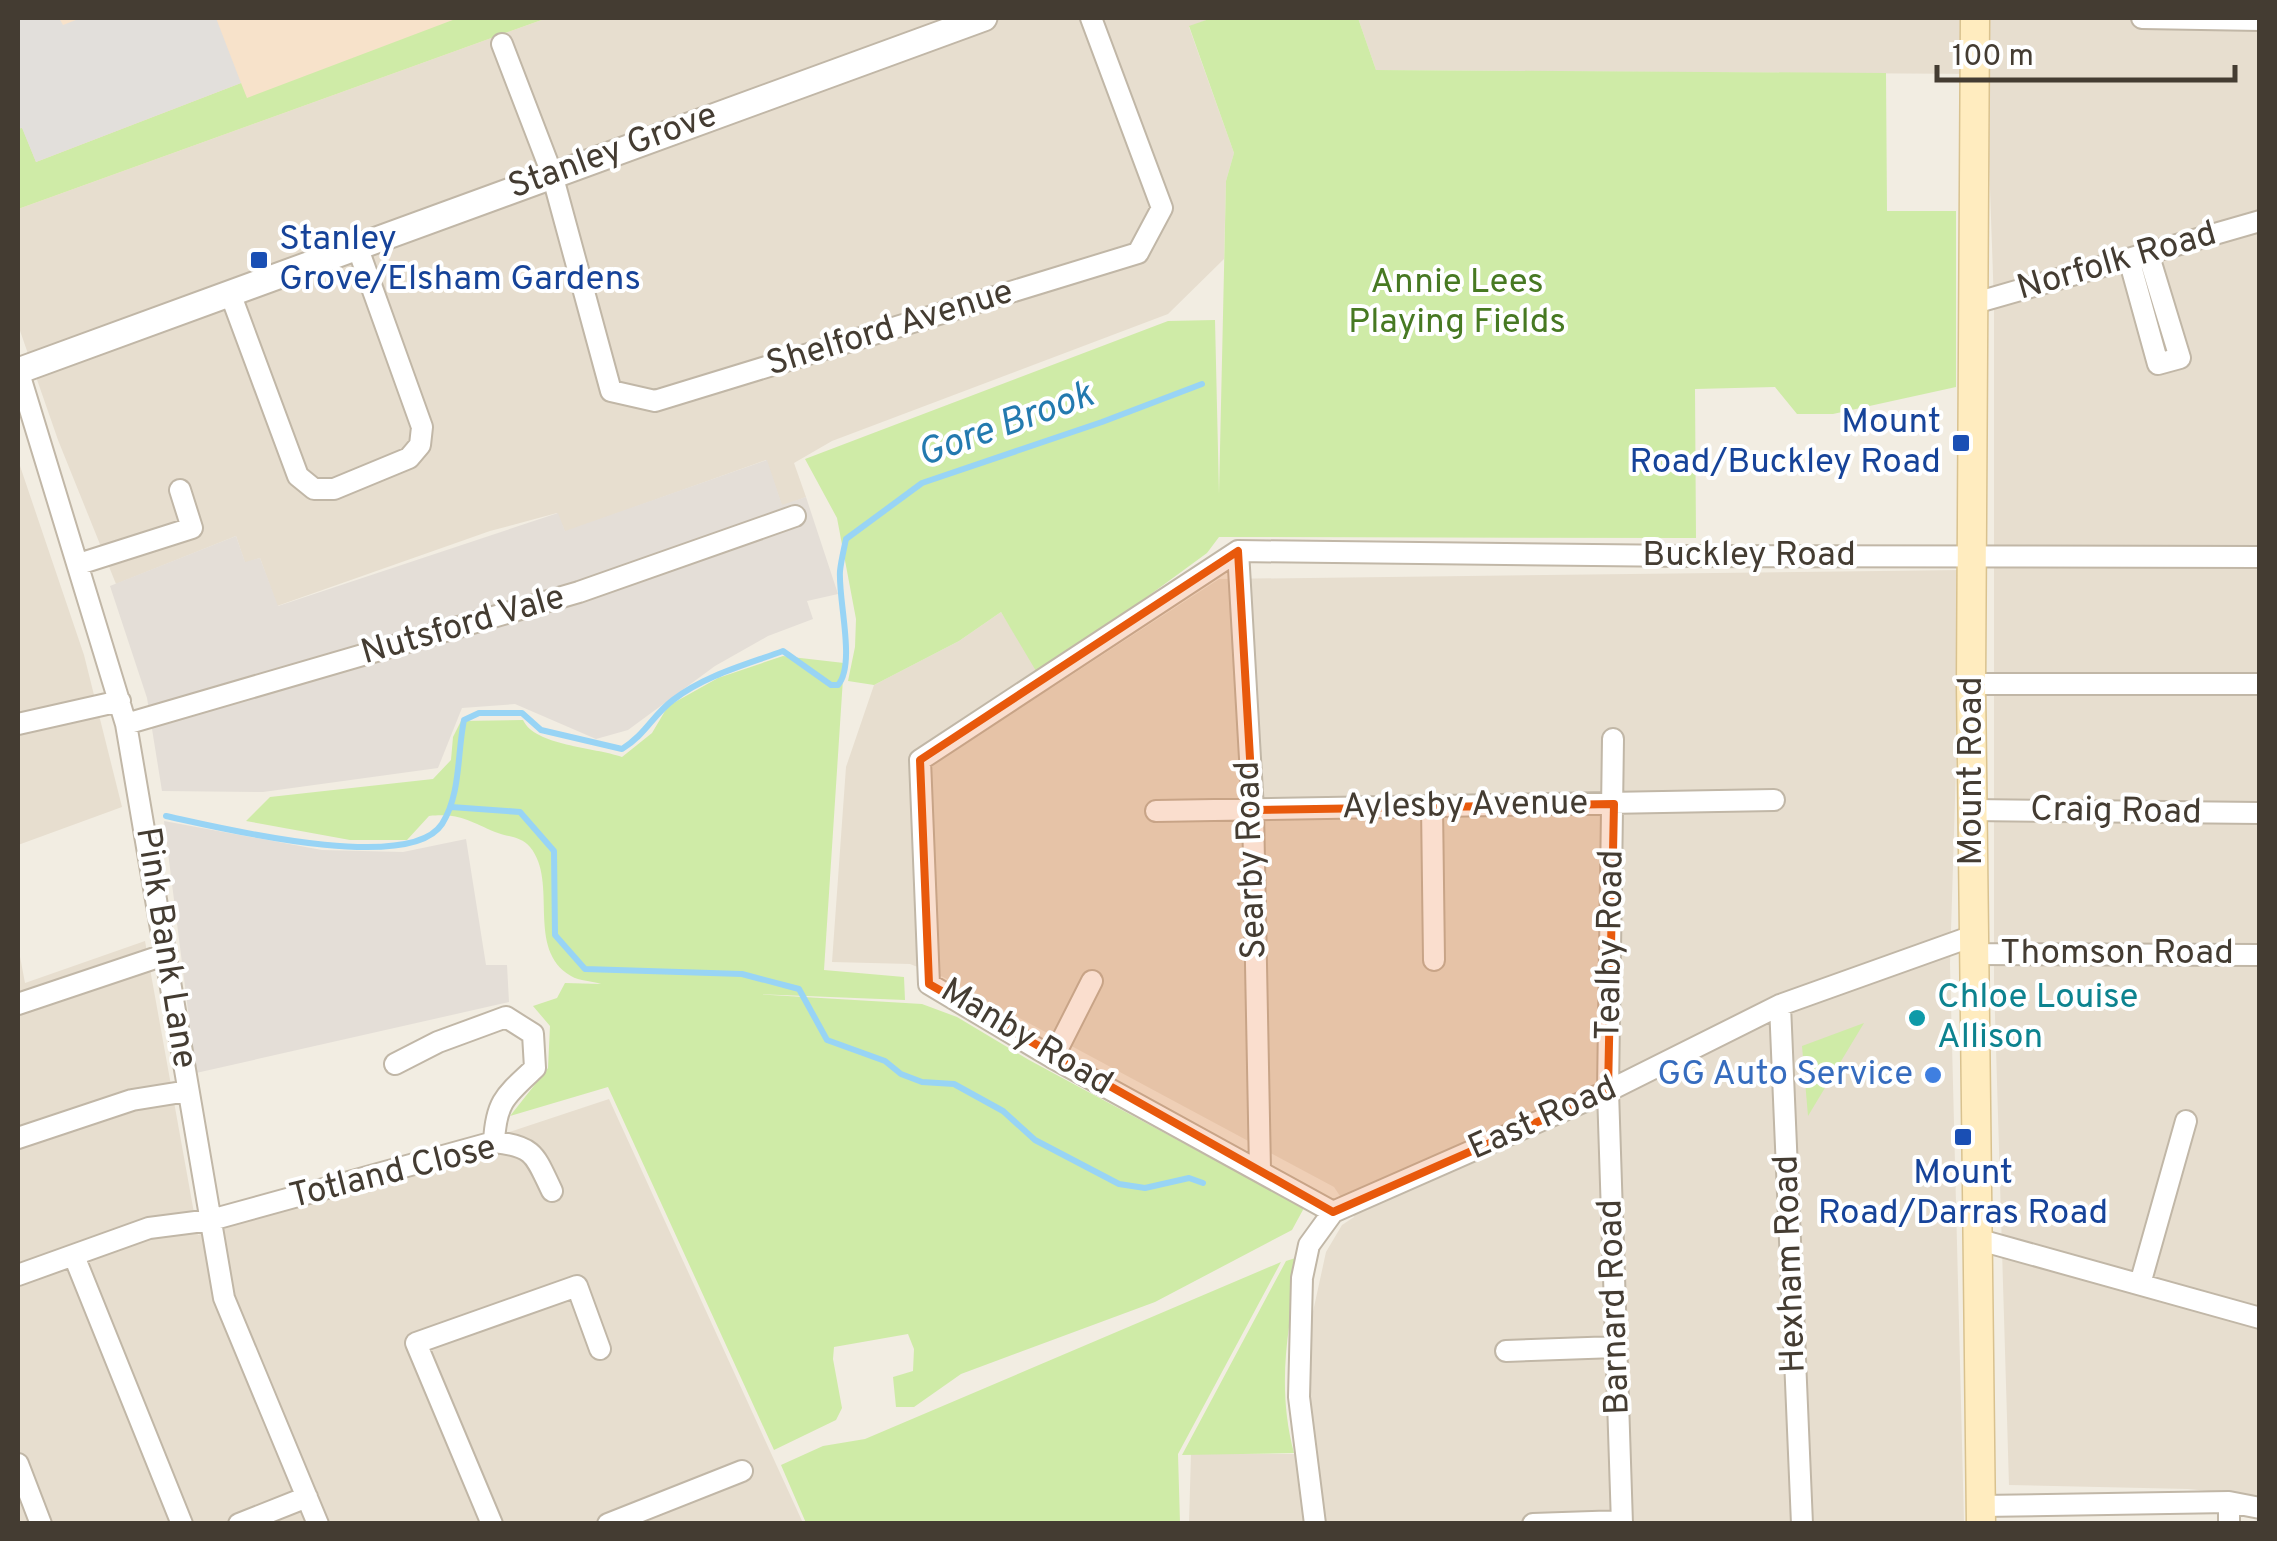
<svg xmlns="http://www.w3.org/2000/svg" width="2277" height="1541" font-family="Overpass,sans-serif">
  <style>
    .residential { fill: #e7decf }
    .commercial { fill: #f7e2ca }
    .industrial { fill: #e4ded7 }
    .green { fill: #cfeba7 }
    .parking { fill: #e2dfdb }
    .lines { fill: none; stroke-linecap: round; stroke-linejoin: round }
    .stream { stroke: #98d4f5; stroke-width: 6 }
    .minor-casing { stroke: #c1b7a7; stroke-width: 24 }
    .tertiary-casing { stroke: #c1b7a7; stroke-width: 29 }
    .secondary-casing { stroke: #d9c28f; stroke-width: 31 }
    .minor { stroke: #fff; stroke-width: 20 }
    .tertiary { stroke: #fff; stroke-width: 25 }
    .secondary { stroke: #ffecbf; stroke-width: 28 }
    .marked { fill: #e8590c; fill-opacity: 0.2; stroke: #e8590c; stroke-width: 8; stroke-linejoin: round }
    .transit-dot { fill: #1a4fb4; stroke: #fff; stroke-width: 4 }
    .culture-dot { fill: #0f9aa8; stroke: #fff; stroke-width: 4 }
    .shop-dot { fill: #3f7fe0; stroke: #fff; stroke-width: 4 }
    .labels { text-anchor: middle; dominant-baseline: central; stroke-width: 8; stroke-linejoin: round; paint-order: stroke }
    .street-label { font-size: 35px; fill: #443c32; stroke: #fff }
    .transit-label { font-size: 35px; fill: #164399; stroke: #fff; text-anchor: start }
    .park-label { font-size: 35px; fill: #477922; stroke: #fff }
    .culture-label { font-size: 35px; fill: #0d838f; stroke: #fff; text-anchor: start }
    .shop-label { font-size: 35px; fill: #366cbe; stroke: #fff; text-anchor: end }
    .water-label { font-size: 38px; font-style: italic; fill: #237aaf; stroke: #fff }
  </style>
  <rect width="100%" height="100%" fill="#f2ede2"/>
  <path class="residential" d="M 547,18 L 1212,18 L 1189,27 L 1234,153 L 1226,181 L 1224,259 L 1168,314 L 832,441 L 794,463 L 806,497 L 782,506 L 766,460 L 565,532 L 557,513 L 490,531 L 277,606 L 260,558 L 245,563 L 236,536 L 116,584 L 58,440 L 18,325 L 18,209 Z
    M 1358,18 L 2259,18 L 2259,1496 L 2188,1489 L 2009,1485 L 1994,981 L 1994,304 L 1986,74 L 1376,70 Z
    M 18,460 L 84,655 L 122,807 L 18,845 Z
    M 1962,570 L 1950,964 L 1964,1523 L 1189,1523 L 1191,1454 L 1318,1454 L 1306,1373 L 1311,1321 L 1326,1252 L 1342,1225 L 1354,1217 L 1334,1187 L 943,977 L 910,964 L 832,962 L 846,767 L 874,685 L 959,641 L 1001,612 L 1050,689 L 1219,579 Z
    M 145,941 L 198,1235 L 609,1099 L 803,1523 L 18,1523 L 18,946 L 25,983 Z"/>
  <path class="commercial" d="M 18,18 L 547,18 L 18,209 Z"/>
  <path class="industrial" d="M 767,460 L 782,505 L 806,497 L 838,594 L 807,601 L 813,619 L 768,636 L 715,666 L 628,730 L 596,739 L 515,704 L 462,708 L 438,768 L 263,792 L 162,791 L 147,698 L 110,586 L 236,536 L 245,562 L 260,558 L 278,606 L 558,513 L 565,531 Z
    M 164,821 L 322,850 L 403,852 L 466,839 L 486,965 L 507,965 L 509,1002 L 196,1073 Z"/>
  <path class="green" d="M 458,18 L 547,18 L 18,209 L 18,129 L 22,127 L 36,162 L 241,83 L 247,98 Z
    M 1212,18 L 1358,18 L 1376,70 L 1886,73 L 1887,211 L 1956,211 L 1956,387 L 1833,414 L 1797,414 L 1775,387 L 1695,389 L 1696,538 L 1219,537 L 1207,553 L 1039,676 L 1001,612 L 959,641 L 874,685 L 848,681 L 855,647 L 856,619 L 837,518 L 805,459 L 1168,321 L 1215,320 L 1219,494 L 1226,181 L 1234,153 L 1189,26 Z
    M 783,656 L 844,663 L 824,970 L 904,977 L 905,1000 L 754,994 L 922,1004 L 957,1017 L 1029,1060 L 1304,1208 L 1292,1230 L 1155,1302 L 961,1374 L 914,1407 L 896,1407 L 893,1377 L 913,1371 L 914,1349 L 908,1334 L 834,1347 L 833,1359 L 842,1408 L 836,1420 L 774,1450 L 608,1087 L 510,1116 L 548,1068 L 550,1026 L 533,1006 L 557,998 L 565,983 L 601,984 C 593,981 579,981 571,976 C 525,949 559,882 530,847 C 521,836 507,837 495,832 C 468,821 460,813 429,816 L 407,840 L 350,840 L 246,821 L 270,797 L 433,779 L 451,760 L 453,737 L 461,721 L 523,720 C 535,746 594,747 622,757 L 652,733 L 668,706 L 718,678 Z
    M 1864,1023 L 1808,1116 L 1802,1046 Z
    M 1302,1256 C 1288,1324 1276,1385 1294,1453 L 1182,1455 L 1286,1261 Z
    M 1281,1262 L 1178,1454 L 1180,1523 L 806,1523 L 781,1465 L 823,1446 L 865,1439 Z"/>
  <path class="parking" d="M 18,18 L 59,18 L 63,25 L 81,18 L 216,18 L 241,83 L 36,162 L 22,128 L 18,129 Z"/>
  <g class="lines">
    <path class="stream" d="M 451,807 L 520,812 L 554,851 L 555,935 L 585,969 L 742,974 L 799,989 L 827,1040 L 885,1061 L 901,1074 L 922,1082 L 954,1084 L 1003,1111 L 1035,1140 L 1119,1184 L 1145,1188 L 1189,1178 L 1203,1183
      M 166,816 C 217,827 409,875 442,824 C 461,794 457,754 464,720 L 479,713 L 522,713 L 541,730 L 622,749 C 646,734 652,716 673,700 C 706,675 745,665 783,651 L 831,685 L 838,685 C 856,664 838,600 840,571 C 841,561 844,549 846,539 L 922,483 L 1102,422 L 1202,384"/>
    <defs>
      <path id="minor" d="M 2142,18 L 2260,20
        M 502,44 L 552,174 L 611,391 L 655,401 L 1138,253 L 1162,208 L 1091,18
        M 2129,259 L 2158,364 L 2180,358 L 2148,253
        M 230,293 L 298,476 L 314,489 L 334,489 L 409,458 L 420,445 L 422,427 L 357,246
        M 1975,303 L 2260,221
        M 18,370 L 126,724 L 224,1298 L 318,1524
        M 1238,551 L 920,760 L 929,984 L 1053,1058 L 1333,1212
        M 1238,551 L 1686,556 L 2260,557
        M 1238,551 L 1253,810 L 1260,1170
        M 79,564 L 192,528 L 180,490
        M 1971,684 L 2260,684
        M 18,724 L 120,701
        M 126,724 L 579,592 L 795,516
        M 1613,739 L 1608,1091 L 1622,1524
        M 1432,806 L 1434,960
        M 1972,810 L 2260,813
        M 1156,811 L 1774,800
        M 1974,954 L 2260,955
        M 18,1004 L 167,954
        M 1780,1005 L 1802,1524
        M 1053,1058 L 1092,981
        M 395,1064 L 438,1042 L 506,1017 L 533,1034 L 535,1068 C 506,1095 496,1101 494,1142
        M 18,1138 L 132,1100 L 188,1091
        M 1333,1212 L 1608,1091 L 1780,1005 L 1973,936
        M 1980,1240 L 2260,1318
        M 74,1256 L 182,1524
        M 18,1275 L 149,1228 L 211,1220 L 494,1142 C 535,1146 535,1156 552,1191
        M 2140,1284 L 2186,1121
        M 1506,1351 L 1616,1347
        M 18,1464 L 41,1524
        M 2229,1502 L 2229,1524
        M 1981,1506 L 2229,1502 L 2260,1508
        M 239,1524 L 307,1497
        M 492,1524 L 416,1343 L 577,1286 L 600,1349
        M 608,1524 L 742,1471
        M 1315,1524 L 1299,1397 L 1302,1278 L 1309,1245 L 1333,1212
        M 1533,1524 L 1622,1521"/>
      <path id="tertiary" d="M 18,371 L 984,18"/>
      <path id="secondary" d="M 1975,18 L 1971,684 L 1981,1524"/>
    </defs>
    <use href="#minor" class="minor-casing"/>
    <use href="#tertiary" class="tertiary-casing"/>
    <use href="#secondary" class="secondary-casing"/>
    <use href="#minor" class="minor"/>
    <use href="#tertiary" class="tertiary"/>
    <use href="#secondary" class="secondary"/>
  </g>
  <path class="marked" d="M 1238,551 L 1253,810 L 1614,804 L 1608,1091 L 1333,1212 L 929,984 L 920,760 Z"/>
  <g class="transit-dot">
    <rect x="249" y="250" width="20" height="20" rx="5"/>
    <rect x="1951" y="433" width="20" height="20" rx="5"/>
    <rect x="1953" y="1127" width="20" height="20" rx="5"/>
  </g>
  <circle class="culture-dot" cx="1917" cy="1018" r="10"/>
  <circle class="shop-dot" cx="1933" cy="1075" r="10"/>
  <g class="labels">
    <g class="street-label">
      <text transform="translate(613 152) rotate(-20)">Stanley Grove</text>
      <text transform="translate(2117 262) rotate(-16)">Norfolk Road</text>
      <text transform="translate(890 329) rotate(-17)">Shelford Avenue</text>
      <text x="1749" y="556">Buckley Road</text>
      <text transform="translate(463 626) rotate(-16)">Nutsford Vale</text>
      <text transform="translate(1972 771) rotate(-90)">Mount Road</text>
      <text transform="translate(1465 806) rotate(-1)">Aylesby Avenue</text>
      <text transform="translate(2116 812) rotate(1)">Craig Road</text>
      <text transform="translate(1252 860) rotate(-92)">Searby Road</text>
      <text transform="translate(1611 945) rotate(-89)">Tealby Road</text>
      <text transform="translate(165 948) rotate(81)">Pink Bank Lane</text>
      <text x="2117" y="954">Thomson Road</text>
      <text transform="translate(1026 1038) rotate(31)">Manby Road</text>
      <text transform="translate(1543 1119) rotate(-24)">East Road</text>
      <text transform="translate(393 1173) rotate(-14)">Totland Close</text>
      <text transform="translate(1791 1264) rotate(-92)">Hexham Road</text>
      <text transform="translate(1615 1307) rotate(-92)">Barnard Road</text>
    </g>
    <g class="transit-label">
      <text x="279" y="240">Stanley<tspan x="279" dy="40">Grove/Elsham Gardens</tspan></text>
      <text x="1941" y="423" text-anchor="end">Mount<tspan x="1941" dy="40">Road/Buckley Road</tspan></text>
      <text x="1963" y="1174" text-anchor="middle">Mount<tspan x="1963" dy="40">Road/Darras Road</tspan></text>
    </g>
    <g class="park-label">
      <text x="1457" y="283">Annie Lees<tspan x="1457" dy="40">Playing Fields</tspan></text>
    </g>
    <g class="culture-label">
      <text x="1937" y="998">Chloe Louise<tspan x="1937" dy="40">Allison</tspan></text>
    </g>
    <g class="shop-label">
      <text x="1913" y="1075">GG Auto Service</text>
    </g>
    <g class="water-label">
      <text transform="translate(1006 426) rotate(-20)">Gore Brook</text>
    </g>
  </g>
  <rect width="2277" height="1541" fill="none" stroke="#443c32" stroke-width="40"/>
  <path d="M1937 65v15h298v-15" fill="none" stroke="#443c32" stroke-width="5"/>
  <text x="1952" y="65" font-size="30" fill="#443c32" stroke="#ffffff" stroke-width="8" paint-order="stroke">100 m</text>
</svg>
